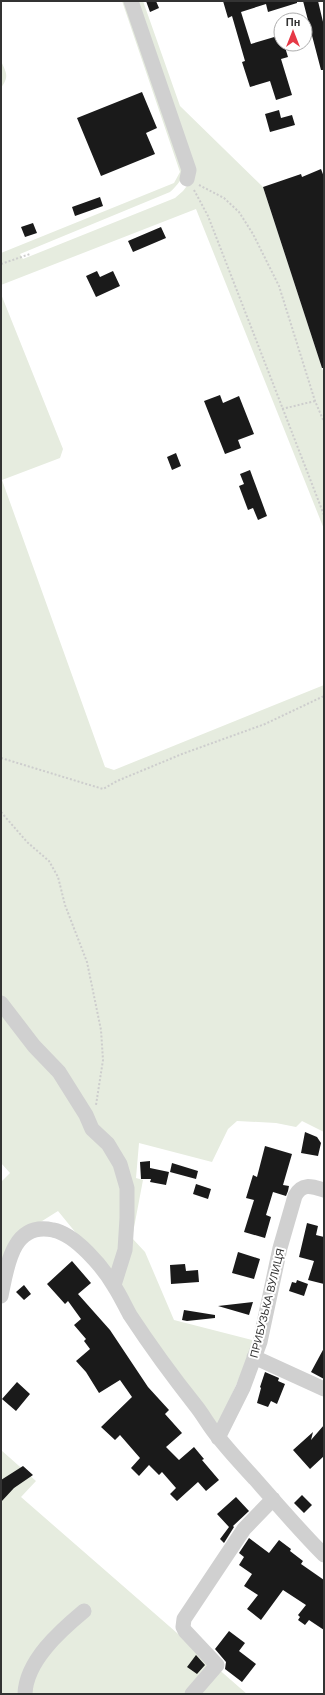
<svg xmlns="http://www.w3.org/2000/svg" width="325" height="1695" font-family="Helvetica,sans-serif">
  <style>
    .green { fill: #e6ecdf }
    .building { fill: #1a1a1a }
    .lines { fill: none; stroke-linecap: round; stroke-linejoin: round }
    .path { stroke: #cdcdcd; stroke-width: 2; stroke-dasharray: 2 2; stroke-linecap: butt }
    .minor { stroke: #d0d0d0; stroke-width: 15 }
    .labels { text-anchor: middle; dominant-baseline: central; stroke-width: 4; stroke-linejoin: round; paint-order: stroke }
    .street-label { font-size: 11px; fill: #333; stroke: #fff }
  </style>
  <rect width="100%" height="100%" fill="#fff"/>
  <path class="green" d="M 122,1 L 127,1 L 185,169 C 182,179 178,185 170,192 L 20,254 L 23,259 L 175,198 L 183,191 L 190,182 L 136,1 L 143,1 L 180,106 L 263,187 L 324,374 L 324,529 L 196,209 L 1,285 L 1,253 L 174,183 L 180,172 Z
    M 1,61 C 7,74 9,76 1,88 Z
    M 1,294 L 63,449 L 60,458 L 2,480 L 105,767 L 114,770 L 324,685 L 324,1132 L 302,1121 L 296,1127 L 276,1123 L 237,1121 L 228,1129 L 212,1162 L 139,1143 L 136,1178 L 143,1180 L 132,1238 L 145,1252 L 174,1320 L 256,1341 L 218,1425 L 176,1375 L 116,1282 L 58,1211 L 31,1228 L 1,1284 L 1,1182 L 10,1173 L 1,1163 Z
    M 1,1450 L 36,1481 L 21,1497 L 247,1694 L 1,1694 Z"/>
  <path class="building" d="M 146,1 L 156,1 L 159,8 L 150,12 Z
    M 223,1 L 297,1 L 297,3 L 268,12 L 266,4 L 241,12 L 251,44 L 281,35 L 281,44 L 284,44 L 288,57 L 281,59 L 292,95 L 276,100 L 270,81 L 250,87 L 242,62 L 245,61 L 232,16 L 228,18 Z
    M 303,1 L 318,1 L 324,26 L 324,70 L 321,70 Z
    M 142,92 L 157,128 L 146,133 L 155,154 L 101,176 L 77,118 Z
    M 279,110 L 281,118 L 292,115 L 295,125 L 270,132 L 265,114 Z
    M 321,169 L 324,177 L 324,368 L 322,368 L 263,187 L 301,174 L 302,177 Z
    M 100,197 L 103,206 L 75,216 L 72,207 Z
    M 33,223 L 37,233 L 25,237 L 21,227 Z
    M 161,227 L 166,238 L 133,252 L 128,241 Z
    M 97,271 L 100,277 L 113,271 L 120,286 L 96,297 L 86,276 Z
    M 220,395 L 223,403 L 239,396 L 254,434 L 238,440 L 241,448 L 225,454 L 204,401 Z
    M 176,453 L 181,466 L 172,470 L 167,457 Z
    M 250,470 L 267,516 L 258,520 L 253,508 L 248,510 L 239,486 L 244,484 L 240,474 Z
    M 305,1132 L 317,1137 L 321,1143 L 318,1156 L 301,1153 Z
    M 265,1146 L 292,1154 L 283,1185 L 289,1186 L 288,1191 L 286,1196 L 273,1192 L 266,1215 L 271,1217 L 265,1238 L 244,1232 L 254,1200 L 246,1198 L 253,1175 L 257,1177 Z
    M 150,1161 L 150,1168 L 169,1172 L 166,1185 L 150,1182 L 151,1179 L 141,1179 L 140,1162 Z
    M 172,1163 L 198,1171 L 196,1179 L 170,1172 Z
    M 196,1184 L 211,1189 L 208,1199 L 193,1194 Z
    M 307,1223 L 318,1226 L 316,1235 L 324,1237 L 324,1284 L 308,1280 L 314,1261 L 299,1257 Z
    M 238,1252 L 260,1259 L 254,1279 L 232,1273 Z
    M 72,1261 L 91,1283 L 78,1294 L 110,1330 L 148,1387 L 169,1410 L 165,1414 L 182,1433 L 166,1447 L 179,1460 L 194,1447 L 204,1459 L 202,1460 L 219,1480 L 206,1491 L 198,1482 L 177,1501 L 170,1494 L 176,1488 L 162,1472 L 159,1475 L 149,1465 L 139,1476 L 131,1468 L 140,1458 L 120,1435 L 115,1440 L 101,1427 L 132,1397 L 120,1380 L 99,1393 L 86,1372 L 76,1361 L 90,1349 L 84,1341 L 86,1339 L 74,1325 L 81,1319 L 68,1301 L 65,1304 L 47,1284 Z
    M 185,1264 L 186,1271 L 198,1270 L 199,1282 L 171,1284 L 170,1265 Z
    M 297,1280 L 308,1284 L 304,1296 L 289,1291 L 292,1282 L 296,1283 Z
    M 24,1285 L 31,1294 L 24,1300 L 16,1292 Z
    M 253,1302 L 249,1315 L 218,1306 Z
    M 184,1310 L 215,1315 L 215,1318 L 187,1321 L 182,1320 Z
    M 324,1348 L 324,1379 L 311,1372 Z
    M 265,1372 L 279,1378 L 278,1381 L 285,1384 L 277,1404 L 271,1401 L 268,1407 L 257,1403 L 261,1388 L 260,1387 Z
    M 17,1382 L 30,1394 L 16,1411 L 2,1399 Z
    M 324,1425 L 324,1456 L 310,1469 L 293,1450 L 313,1432 L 311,1440 Z
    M 23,1466 L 33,1475 L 14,1488 L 1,1502 L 1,1480 Z
    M 302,1495 L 312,1505 L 304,1513 L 294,1503 Z
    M 236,1497 L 249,1511 L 233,1526 L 234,1527 L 224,1543 L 220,1539 L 229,1527 L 217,1514 Z
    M 249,1538 L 269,1553 L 279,1540 L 291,1549 L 290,1551 L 303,1561 L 301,1564 L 324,1580 L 324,1630 L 309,1620 L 305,1625 L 298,1620 L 300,1617 L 298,1615 L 306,1605 L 283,1590 L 261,1620 L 247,1609 L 258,1595 L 244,1586 L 252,1574 L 239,1565 L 244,1557 L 239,1553 Z
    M 229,1631 L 245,1643 L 239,1651 L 256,1664 L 242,1682 L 225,1669 L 226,1662 L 215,1649 Z
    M 196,1655 L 205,1665 L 197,1674 L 187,1667 Z"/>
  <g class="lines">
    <path class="path" d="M 199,185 L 224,198 L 239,212 L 253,234 L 279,286 L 315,401 L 324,422
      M 194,190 L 208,216 L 324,515
      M 1,264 L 30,254
      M 282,409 L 315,401
      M 1,758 L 103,789 L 117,781 L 182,754 L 265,724 L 324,696
      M 1,812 L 27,842 L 49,861 L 58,877 L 65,905 L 87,962 L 101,1030 L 103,1060 L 96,1105"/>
    <path class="minor" d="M 131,1 L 189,170 L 187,179
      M 1,1003 L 34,1046 L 59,1072 L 86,1115 L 92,1129 L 108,1144 L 120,1164 L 127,1188 L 127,1218 L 125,1250 L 114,1285
      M 1,1296 C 7,1267 12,1221 53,1230 C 75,1234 103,1267 114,1286 C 120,1295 125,1306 130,1315 C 151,1347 173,1377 196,1406 C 204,1416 210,1428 219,1438 C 230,1452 243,1466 255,1479 C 278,1505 300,1531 324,1555
      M 254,1357 L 324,1389
      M 218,1438 L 243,1388 L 260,1342 L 280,1248 L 295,1196 C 302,1183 311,1186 324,1190
      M 25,1694 C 26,1661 60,1631 84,1611
      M 192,1694 L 217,1665 L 185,1631 L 183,1627 L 184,1619 L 244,1529 L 273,1499"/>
  </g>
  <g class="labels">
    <g class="street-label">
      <text transform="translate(267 1303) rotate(-76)">ПРИБУЗЬКА ВУЛИЦЯ</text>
    </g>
  </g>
  <rect width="325" height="1695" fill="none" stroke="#333333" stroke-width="4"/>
  <g transform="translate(293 32)"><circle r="19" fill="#ffffff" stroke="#adadad"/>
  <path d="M0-3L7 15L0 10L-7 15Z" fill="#e63946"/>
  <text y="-6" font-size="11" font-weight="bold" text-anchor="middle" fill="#333333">Пн</text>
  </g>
</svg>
